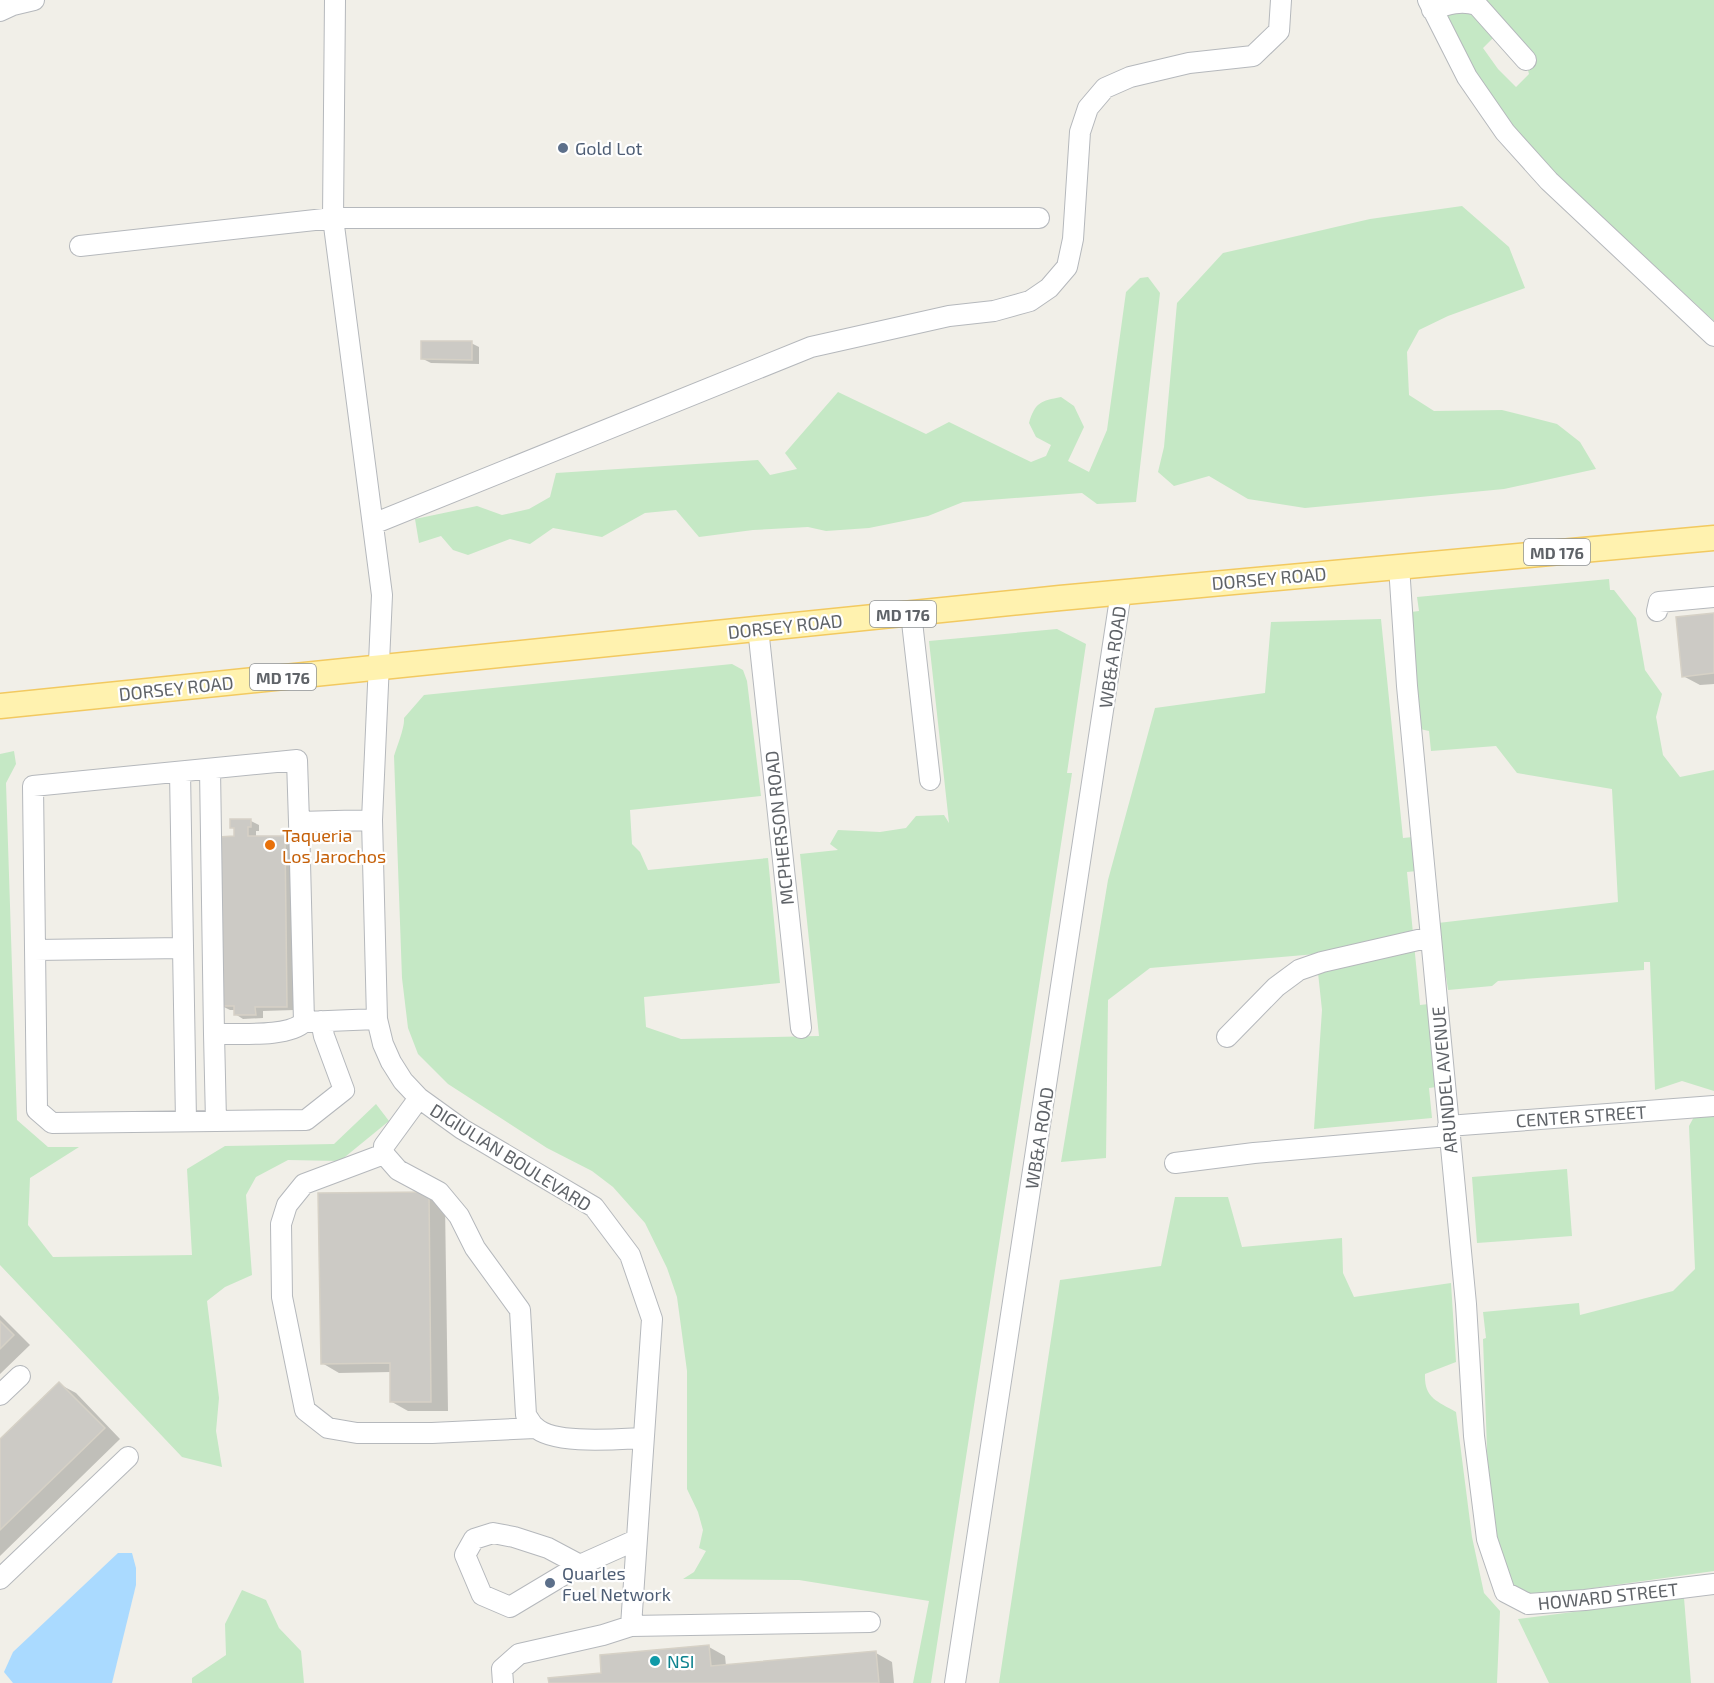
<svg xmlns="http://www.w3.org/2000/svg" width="1714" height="1683" font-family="'Exo 2',sans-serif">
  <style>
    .green { fill: #c5e8c5 }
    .water { fill: #aadaff }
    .shadow { fill: #0003 }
    .building { fill: #cccac5; stroke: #d6d1c6; stroke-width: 1.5 }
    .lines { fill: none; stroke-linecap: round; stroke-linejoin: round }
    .minor-casing { stroke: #b5b8bc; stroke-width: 22 }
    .major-casing { stroke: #f2c960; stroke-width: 27 }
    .minor { stroke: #fff; stroke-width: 20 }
    .major { stroke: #fff2af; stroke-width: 24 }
    .service-dot { fill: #5c6f8a; stroke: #fff; stroke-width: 2 }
    .food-dot { fill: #e8710a; stroke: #fff; stroke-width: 2 }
    .culture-dot { fill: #0f9aa8; stroke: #fff; stroke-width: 2 }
    .labels { text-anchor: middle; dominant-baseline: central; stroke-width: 4.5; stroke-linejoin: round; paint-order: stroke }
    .shield { fill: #fff; stroke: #8f9295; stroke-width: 1.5 }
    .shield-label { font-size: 16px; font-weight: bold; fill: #5f6368 }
    .service-label { font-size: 18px; fill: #4e5e75; stroke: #fff; text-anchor: start }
    .street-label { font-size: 18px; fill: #5f6368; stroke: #fff }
    .food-label { font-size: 18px; fill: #c56008; stroke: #fff; text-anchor: start }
    .culture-label { font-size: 18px; fill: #0d838f; stroke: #fff; text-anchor: start }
  </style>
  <rect width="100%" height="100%" fill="#f1efe8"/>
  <path class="green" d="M 1477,0 L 1714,0 L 1714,321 L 1553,171 L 1526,142 L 1505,117 L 1475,71 L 1443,11 L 1466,7 L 1497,34 L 1483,48 L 1498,69 L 1516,87 L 1529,74 L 1528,70 Z
    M 1462,206 L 1509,247 L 1525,288 L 1448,316 L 1419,330 L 1407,352 L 1409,395 L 1434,411 L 1502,410 L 1557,424 L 1580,442 L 1596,469 L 1504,489 L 1305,508 L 1248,499 L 1209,476 L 1174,486 L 1158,472 L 1164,447 L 1177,303 L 1223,253 L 1370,219 Z
    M 1148,277 L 1160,293 L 1136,502 L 1097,504 L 1082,493 L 963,502 L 928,516 L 869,528 L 826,531 L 808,527 L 753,530 L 699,537 L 676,510 L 645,513 L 602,537 L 553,528 L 530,544 L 510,539 L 468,555 L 453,550 L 441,536 L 419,543 L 415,519 L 477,506 L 502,515 L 529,509 L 550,497 L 556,473 L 758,460 L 770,475 L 797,469 L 785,453 L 838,392 L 926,434 L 949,422 L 1031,462 L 1046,456 L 1051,445 L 1036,437 L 1029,423 C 1035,402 1041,401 1061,397 L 1074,406 L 1084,427 L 1068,461 L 1089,472 L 1107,430 L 1126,292 L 1140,278 Z
    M 1609,579 L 1610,590 L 1614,590 L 1636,618 L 1645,670 L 1662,694 L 1656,717 L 1663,755 L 1680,777 L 1714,770 L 1714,1091 L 1682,1081 L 1655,1090 L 1650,962 L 1644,962 L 1644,970 L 1498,981 L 1492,986 L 1448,990 L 1438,923 L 1618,902 L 1612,789 L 1517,773 L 1496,746 L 1431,751 L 1429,731 L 1420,729 L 1411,612 L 1419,611 L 1417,597 Z
    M 1381,619 L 1403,838 L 1413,837 L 1417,871 L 1407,872 L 1420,1005 L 1429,1004 L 1436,1087 L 1429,1088 L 1432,1118 L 1314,1129 L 1322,1010 L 1316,954 L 1150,968 L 1108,1000 L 1106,1158 L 1061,1162 L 1108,880 L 1155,708 L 1265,693 L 1271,622 Z
    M 1057,629 L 1086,644 L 1067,773 L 1072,773 L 931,1683 L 913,1683 L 929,1601 L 799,1580 L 683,1579 L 694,1572 L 706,1551 L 699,1548 L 703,1530 L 698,1512 L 687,1489 L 687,1371 L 677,1297 L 667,1268 L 645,1223 L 613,1187 L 592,1171 L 547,1148 L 448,1084 L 418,1054 L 408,1028 L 402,978 L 394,756 C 397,746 405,727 404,718 L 424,695 L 732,664 L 743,670 L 747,681 L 761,796 L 630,810 L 632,844 L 640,852 L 648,870 L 768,858 L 780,983 L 644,997 L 646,1027 L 681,1039 L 819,1036 L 800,854 L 838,850 L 830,844 L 838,830 L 880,832 L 906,828 L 916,816 L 944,815 L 949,823 L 929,641 Z
    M 14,751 L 16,764 L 6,783 L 17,1120 L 48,1147 L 79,1147 L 30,1178 L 28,1225 L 53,1257 L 192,1255 L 187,1169 L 225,1146 L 334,1144 L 376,1104 L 389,1121 L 340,1161 L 288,1160 L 256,1177 L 246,1195 L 252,1275 L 225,1287 L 207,1301 L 219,1398 L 216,1431 L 222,1467 L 182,1457 L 0,1265 L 0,754 Z
    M 1714,1114 L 1714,1571 L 1551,1594 L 1535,1595 L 1521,1590 L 1509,1583 L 1490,1531 L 1483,1339 L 1486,1338 L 1483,1312 L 1579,1303 L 1580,1315 L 1673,1291 L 1695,1269 L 1689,1126 L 1695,1115 Z
    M 1567,1169 L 1572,1236 L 1477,1243 L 1472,1177 Z
    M 1175,1197 L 1228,1197 L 1242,1247 L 1342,1238 L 1343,1273 L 1354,1297 L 1451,1283 L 1456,1362 L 1425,1374 C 1424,1398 1437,1401 1456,1412 L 1472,1537 L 1484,1593 L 1500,1611 L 1497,1683 L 999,1683 L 1060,1280 L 1161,1266 Z
    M 242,1590 L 266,1600 L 279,1628 L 301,1651 L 304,1683 L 192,1683 L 192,1678 L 226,1655 L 225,1624 Z
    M 1684,1598 L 1691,1683 L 1549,1683 L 1518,1619 Z"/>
  <path class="water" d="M 118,1553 L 132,1553 L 136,1568 L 136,1585 L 112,1683 L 13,1683 L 4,1672 L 13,1652 Z"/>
  <path class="shadow" d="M 471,343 L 479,347 L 479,364 L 431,363 L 423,359 Z
    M 1714,615 L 1714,684 L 1700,685 L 1683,676 Z
    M 251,821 L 259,825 L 259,831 L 256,831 L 256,838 L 284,837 L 292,842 L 294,1010 L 263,1011 L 263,1018 L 243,1019 L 235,1014 L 235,1010 L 230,1010 L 222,1006 L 235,838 L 235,829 L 232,827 Z
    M 428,1193 L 445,1203 L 448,1411 L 408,1411 L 392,1402 L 391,1372 L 339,1373 L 322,1363 Z
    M 0,1315 L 30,1345 L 0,1374 Z
    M 59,1384 L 76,1393 L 120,1439 L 0,1556 L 0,1441 Z
    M 709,1647 L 725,1656 L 726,1666 L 876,1653 L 892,1662 L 894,1683 L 550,1683 L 603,1674 Z"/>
  <path class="building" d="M 421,341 L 472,341 L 472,360 L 421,359 Z
    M 1714,613 L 1714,673 L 1682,677 L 1676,617 Z
    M 230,819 L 251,819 L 251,827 L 248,827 L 248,836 L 285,836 L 287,1007 L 255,1007 L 256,1015 L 234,1015 L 234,1006 L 221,1006 L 219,837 L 234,836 L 234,828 L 230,828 Z
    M 429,1192 L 431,1402 L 390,1402 L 390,1363 L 321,1364 L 318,1193 Z
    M 0,1321 L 14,1335 L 0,1349 Z
    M 59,1382 L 105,1428 L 0,1530 L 0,1439 Z
    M 709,1645 L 711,1666 L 876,1651 L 879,1683 L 549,1683 L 548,1678 L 601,1673 L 600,1655 Z"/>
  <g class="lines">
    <defs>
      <path id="minor" d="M 335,0 L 333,218 L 382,595 L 372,820 L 377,1019 L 383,1044 L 391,1062 L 403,1081 L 419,1098 L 462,1129 L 594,1207 L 630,1255 L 652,1319 L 631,1626 L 870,1622
        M 1428,0 L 1467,77 L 1505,132 L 1549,181 L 1714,336
        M 1432,10 C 1448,4 1461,0 1477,5 L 1526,60
        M 0,11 L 13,5 L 34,0
        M 80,246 L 333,218 L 1039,218
        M 373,524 L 811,347 L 949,316 L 994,311 L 1030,301 L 1049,288 L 1067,267 L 1073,239 L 1080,132 L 1088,108 L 1105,88 L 1130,77 L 1189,63 L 1253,56 L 1279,31 L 1281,0
        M 1399,566 L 1407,686 L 1466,1304 L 1474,1436 L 1487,1539 L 1505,1592 L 1528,1604 L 1585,1600 L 1714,1584
        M 1657,611 L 1659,602 L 1714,597
        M 911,613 L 930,780
        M 758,628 L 801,1028
        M 210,769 L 214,1034
        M 180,772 L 186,1121
        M 372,820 L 299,822 L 304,1022 L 377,1019
        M 299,822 L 297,760 L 33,786 L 37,1110 L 52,1123 L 306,1120 L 344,1090 L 324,1036 L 321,1021
        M 35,950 L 183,948
        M 1227,1037 L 1276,987 L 1299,970 L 1322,962 L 1431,937
        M 419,1098 L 384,1146 L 384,1154 L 398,1170 L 439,1192 L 459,1216 L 475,1248 L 520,1310 L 526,1415 C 529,1419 531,1424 535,1427 C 553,1445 618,1439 643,1438
        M 216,1121 L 214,1034 C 237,1033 288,1038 304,1022
        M 1448,1126 L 1714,1106
        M 384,1154 L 304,1184 L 287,1205 L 281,1224 L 282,1297 L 305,1410 L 328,1428 L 357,1433 L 432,1433 L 535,1428
        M 1175,1163 L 1254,1153 L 1449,1136
        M 0,1395 L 20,1376
        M 580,1565 L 510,1607 L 482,1595 L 465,1555 L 474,1539 L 493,1533 L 514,1537 L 548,1548 L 580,1565 L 636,1540
        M 0,1579 L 128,1457
        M 503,1683 L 502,1669 L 519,1654 L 603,1635 L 631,1626
        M 955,1683 L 1121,592"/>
      <path id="major" d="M 0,706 L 1060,598 L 1714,538"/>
    </defs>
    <use href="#minor" class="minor-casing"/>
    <use href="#major" class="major-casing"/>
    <use href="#minor" class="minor"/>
    <use href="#major" class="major"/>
  </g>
  <g class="service-dot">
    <circle cx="563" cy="148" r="6"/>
    <circle cx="550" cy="1583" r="6"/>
  </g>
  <circle class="food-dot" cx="270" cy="845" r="6"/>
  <circle class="culture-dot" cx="655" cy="1661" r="6"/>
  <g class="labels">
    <g class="shield">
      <rect x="1524" y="539" width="66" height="26" rx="4.5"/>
      <rect x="870" y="601" width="66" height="26" rx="4.5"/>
      <rect x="250" y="664" width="66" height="26" rx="4.5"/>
    </g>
    <g class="shield-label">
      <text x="1557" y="552">MD 176</text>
      <text x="903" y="614">MD 176</text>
      <text x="283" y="677">MD 176</text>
    </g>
    <g class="service-label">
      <text x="575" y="148">Gold Lot</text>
      <text x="562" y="1573">Quarles<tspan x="562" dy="21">Fuel Network</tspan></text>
    </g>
    <g class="street-label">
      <text transform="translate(1269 578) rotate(-5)">DORSEY ROAD</text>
      <text transform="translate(785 626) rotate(-6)">DORSEY ROAD</text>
      <text transform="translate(1112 657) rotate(-82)">WB&amp;A ROAD</text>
      <text transform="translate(176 688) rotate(-6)">DORSEY ROAD</text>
      <text transform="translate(779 828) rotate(-96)">MCPHERSON ROAD</text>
      <text transform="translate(1444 1080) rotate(-95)">ARUNDEL AVENUE</text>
      <text transform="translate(1581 1116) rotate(-4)">CENTER STREET</text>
      <text transform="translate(1039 1138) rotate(-81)">WB&amp;A ROAD</text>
      <text transform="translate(511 1157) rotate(32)">DIGIULIAN BOULEVARD</text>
      <text transform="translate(1608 1596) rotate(-6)">HOWARD STREET</text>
    </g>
    <g class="food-label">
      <text x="282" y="835">Taqueria<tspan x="282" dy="21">Los Jarochos</tspan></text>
    </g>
    <g class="culture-label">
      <text x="667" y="1661">NSI</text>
    </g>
  </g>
</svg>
